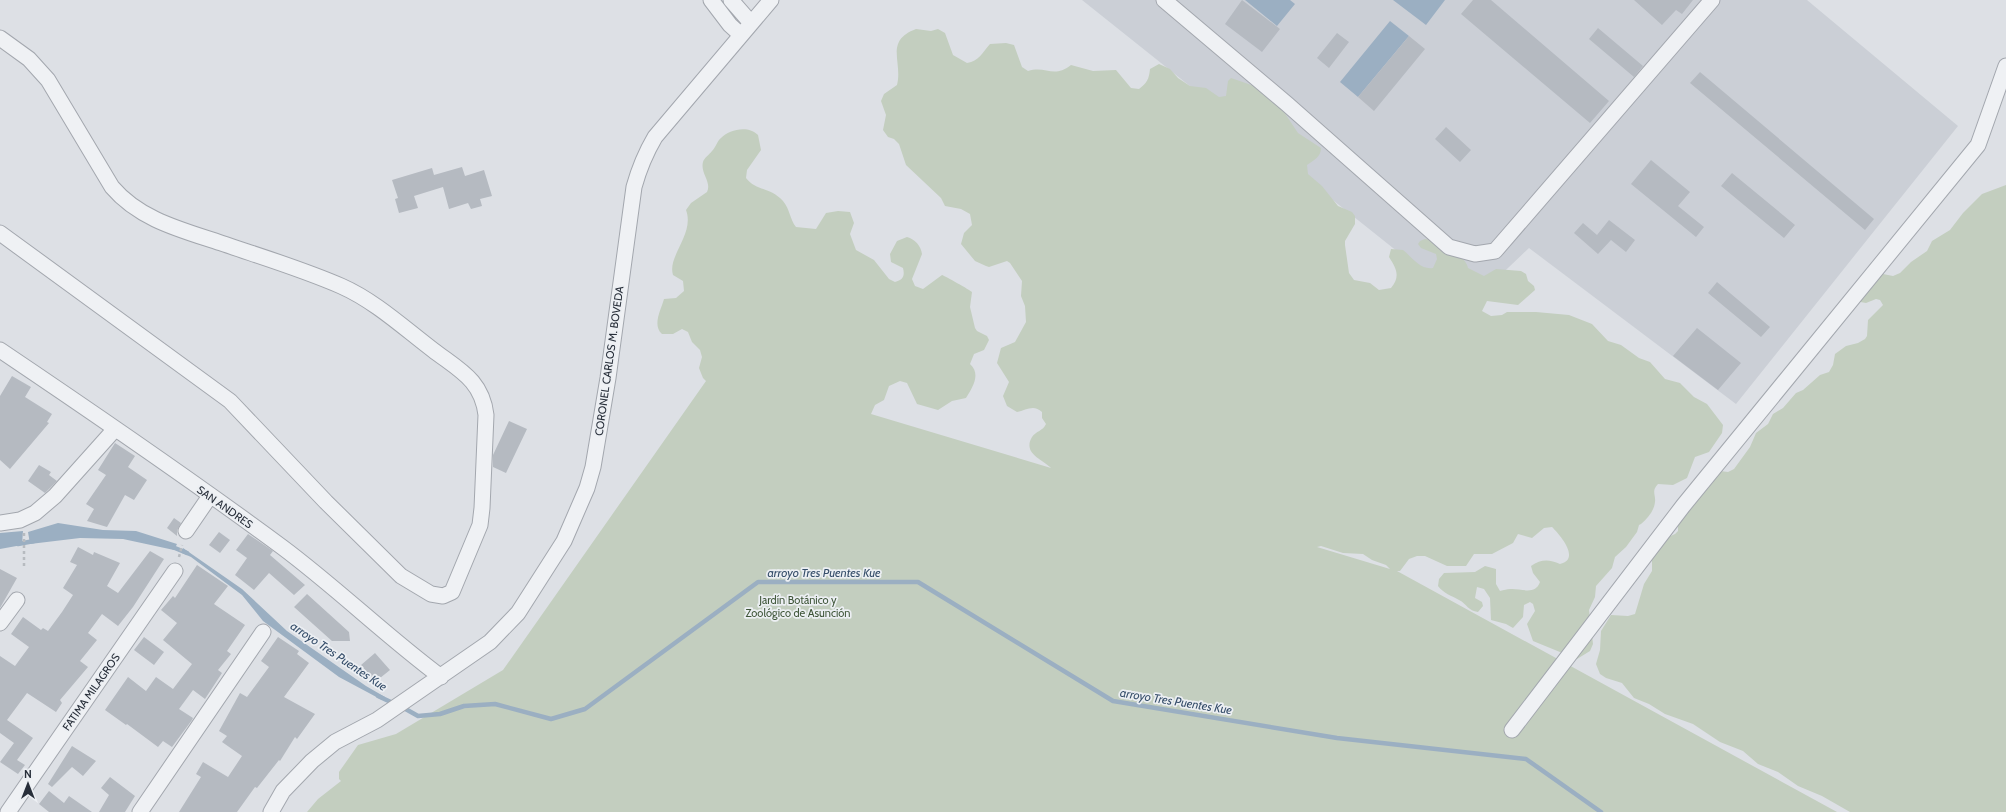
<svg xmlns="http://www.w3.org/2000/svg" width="2006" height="812" font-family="Cabin,sans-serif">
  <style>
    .built { fill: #cbcfd6 }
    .green { fill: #c3cebf; fill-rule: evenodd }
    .water { fill: #9bafc2 }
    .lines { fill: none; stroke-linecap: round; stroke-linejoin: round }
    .stream { stroke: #9bafc2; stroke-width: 4.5 }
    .building { fill: #b5bac1 }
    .minor-casing { stroke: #a3a7ae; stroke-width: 17 }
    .path { stroke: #b7bbc0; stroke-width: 2.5; stroke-dasharray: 3 3; stroke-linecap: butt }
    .minor { stroke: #eff1f4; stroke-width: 15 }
    .labels { text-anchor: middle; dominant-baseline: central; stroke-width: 3.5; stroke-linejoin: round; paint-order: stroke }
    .street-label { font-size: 11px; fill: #282f3a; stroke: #eceff3 }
    .park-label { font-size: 11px; fill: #3d5437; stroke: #eceff3 }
    .water-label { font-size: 12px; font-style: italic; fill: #364e6a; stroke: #eceff3 }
  </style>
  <rect width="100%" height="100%" fill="#dde0e5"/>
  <path class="built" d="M 1082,0 L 1807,0 L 1958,126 L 1736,404 L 1529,248 L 1467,307 Z"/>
  <path class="green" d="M 916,29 L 931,31 L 938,29 L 945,33 L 953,55 L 967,63 C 979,61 982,53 990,44 L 1006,43 L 1014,45 L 1022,67 L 1028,71 C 1046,65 1053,79 1071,65 L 1093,71 L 1116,70 L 1131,88 L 1139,89 C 1147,83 1149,79 1150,69 L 1159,64 L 1170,69 L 1178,78 L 1190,86 L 1206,88 L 1219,97 L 1226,96 L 1228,81 L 1231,78 L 1260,88 L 1267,93 L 1284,112 L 1298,133 L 1321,148 C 1321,157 1314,160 1307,165 L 1308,174 L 1322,186 L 1338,206 L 1352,212 L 1355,216 L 1355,224 L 1345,241 L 1345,245 L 1349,273 L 1354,280 L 1370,283 L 1379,290 L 1391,288 C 1401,276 1396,268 1389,257 L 1391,249 L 1403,250 C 1412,257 1420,270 1433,268 L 1437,259 L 1436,254 L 1421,248 L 1418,244 L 1420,241 L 1425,239 C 1438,240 1466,255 1468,268 L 1484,276 L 1496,269 L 1521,271 L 1526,274 L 1528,281 L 1534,286 L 1535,290 L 1518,305 L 1487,301 L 1482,311 L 1491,316 L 1502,315 L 1507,312 L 1536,312 L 1569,315 L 1592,324 L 1608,341 L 1621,345 L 1639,358 L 1650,362 L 1665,379 L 1680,383 L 1694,397 L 1707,404 L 1723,425 L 1722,433 L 1709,452 L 1695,457 L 1687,478 L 1673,485 L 1658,484 C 1651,491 1656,495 1655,502 C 1654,511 1648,518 1641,524 L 1639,525 L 1637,532 L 1626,547 L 1615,557 L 1612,568 L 1596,586 L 1595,597 L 1589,610 L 1593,644 L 1590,651 L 1577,659 L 1533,641 L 1527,624 L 1535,611 L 1533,604 L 1530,602 L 1524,605 L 1523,617 L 1513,628 L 1506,624 L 1491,620 L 1490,598 L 1484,589 L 1477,587 L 1475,598 L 1482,602 L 1483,606 L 1478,612 C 1468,611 1467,604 1459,600 C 1452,596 1443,593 1438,586 L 1439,579 L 1444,573 L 1475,572 L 1485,566 L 1496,569 L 1496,584 L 1500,591 C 1504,590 1507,589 1510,589 C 1521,588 1535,596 1540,582 L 1533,573 L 1531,566 C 1541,559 1549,559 1560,564 C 1581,559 1560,535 1552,527 L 1544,528 L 1532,538 L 1518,534 L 1513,543 L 1492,554 L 1474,554 L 1466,566 L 1447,566 L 1425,556 L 1417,556 L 1409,559 L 1400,571 L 1397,571 L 1837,812 L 307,812 L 318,799 L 341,781 L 339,779 L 339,772 L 358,745 L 396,734 L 503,670 L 706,381 L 703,378 L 699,368 L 702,357 L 700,350 L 692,342 L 688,332 L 682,329 L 673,334 L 662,334 C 652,325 661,310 664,299 L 676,298 L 684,291 L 683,281 L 673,275 C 667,256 695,234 686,210 L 691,203 L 707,192 C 712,182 700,173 703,162 C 704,158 709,155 712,151 C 716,147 717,141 721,138 C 729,129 749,125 758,135 L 761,150 L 747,170 L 746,178 C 756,191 770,187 783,201 C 790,209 790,220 796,227 L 816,229 L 826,213 L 838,211 L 850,212 L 854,223 L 850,234 L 856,250 L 874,260 L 889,279 L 895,282 C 903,280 905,276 903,268 L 891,262 L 890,254 L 897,241 L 907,237 C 915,239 921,246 922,254 L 912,279 L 915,286 L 923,289 L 942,275 C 945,276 970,290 972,292 L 970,307 L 975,328 L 977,331 L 987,336 L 989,340 L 984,350 L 974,354 L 970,364 C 981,374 973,387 966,398 L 952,401 L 938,410 L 917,404 L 907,383 L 900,381 L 889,386 L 884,400 L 875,405 L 871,414 L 1051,468 C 1044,460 1022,454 1032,437 C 1036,431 1043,431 1046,424 L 1042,418 L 1042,412 C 1034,404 1026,410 1017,412 L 1007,406 L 1003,396 L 1009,382 L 997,363 L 1001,348 L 1015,342 L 1026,322 L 1025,306 L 1021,296 L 1022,281 L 1010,263 L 1007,261 L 989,267 L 986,266 L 975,261 L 961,244 L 964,233 L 972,225 L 970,214 L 961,209 L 945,206 L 941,198 L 906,165 L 899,144 L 894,139 L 888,137 L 883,130 L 886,115 L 881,101 L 884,94 L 897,85 C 903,62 884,41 916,29 ZM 1321,546 L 1343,553 L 1363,554 L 1372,560 L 1386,565 L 1390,569 L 1317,547 Z
    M 2006,185 L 2006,812 L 1850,812 L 1822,796 L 1798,786 L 1778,772 L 1758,764 L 1743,751 L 1720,742 L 1693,724 L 1665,714 L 1649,704 L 1634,698 L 1622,683 L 1606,678 L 1600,674 L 1596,664 L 1600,650 L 1601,631 L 1611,615 L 1628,616 L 1635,614 L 1644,584 L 1652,571 L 1652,560 L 1664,539 L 1675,534 L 1678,531 L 1678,523 L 1720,471 L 1728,472 L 1734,469 L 1750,447 L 1756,433 L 1768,424 L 1773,414 L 1783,408 L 1796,393 L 1803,390 L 1820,375 L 1829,372 L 1833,365 L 1835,354 L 1846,346 L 1858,343 L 1865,339 L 1867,336 L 1868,320 L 1883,305 L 1880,300 L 1876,299 L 1866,303 L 1855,301 L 1878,273 L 1893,276 L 1900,273 L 1911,262 L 1927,251 L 1932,241 L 1950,230 L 1963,213 L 1982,194 Z"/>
  <path class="water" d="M 1245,0 L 1290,0 L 1295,4 L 1277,26 Z
    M 1393,0 L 1445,0 L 1426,25 Z
    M 1390,21 L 1409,36 L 1358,97 L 1340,82 Z
    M 58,523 L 103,530 L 136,531 L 177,544 L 174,550 L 123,539 L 80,538 L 30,544 L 28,532 Z
    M 23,531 L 22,545 L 0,549 L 0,533 Z
    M 183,548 L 242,589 L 287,631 L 366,686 L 385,697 L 382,700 L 339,677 L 263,621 L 242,595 L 191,557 L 182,553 Z"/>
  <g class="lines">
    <path class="stream" d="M 18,544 L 34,541
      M 170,546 L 187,553
      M 378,696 L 395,704
      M 402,707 L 418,716 L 440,714 L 464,706 L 495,704 L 551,719 L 585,709 L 758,582 L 918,582 L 1113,701 L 1337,738 L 1526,759 L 1601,812"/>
  </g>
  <path class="building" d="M 1242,0 L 1280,29 L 1262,52 L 1225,24 Z
    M 1473,0 L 1491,0 L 1609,101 L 1590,123 L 1461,14 Z
    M 1634,0 L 1693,0 L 1682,14 L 1676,10 L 1662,25 Z
    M 1598,28 L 1643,66 L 1634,77 L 1589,39 Z
    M 1337,33 L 1349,42 L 1329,68 L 1317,58 Z
    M 1409,36 L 1425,49 L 1374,111 L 1358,97 Z
    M 1700,72 L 1874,219 L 1865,230 L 1690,83 Z
    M 1446,127 L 1471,150 L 1460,162 L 1435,139 Z
    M 1651,160 L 1690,192 L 1678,206 L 1704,227 L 1696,237 L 1631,184 Z
    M 462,167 L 465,176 L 484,170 L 492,196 L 480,199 L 482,206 L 471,209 L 468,203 L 449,209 L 443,187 L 414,196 L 418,208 L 399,213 L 395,199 L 398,198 L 392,180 L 432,168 L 434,175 Z
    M 1732,173 L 1795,225 L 1784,238 L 1721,186 Z
    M 1609,220 L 1635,240 L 1626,252 L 1611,240 L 1598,254 L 1574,233 L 1583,223 L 1597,235 Z
    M 1717,282 L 1770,327 L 1761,337 L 1708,293 Z
    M 1697,328 L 1741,363 L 1718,390 L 1673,356 Z
    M 12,376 L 31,387 L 25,397 L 52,414 L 47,422 L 49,423 L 10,469 L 0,460 L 0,396 Z
    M 509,421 L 527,429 L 506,473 L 493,467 L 493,455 Z
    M 115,443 L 135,456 L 128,467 L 147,480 L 134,500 L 125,495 L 107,527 L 87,521 L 94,509 L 86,504 L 106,475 L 98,470 Z
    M 39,465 L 51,472 L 49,475 L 57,481 L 45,493 L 28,481 Z
    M 174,518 L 181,523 L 177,530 L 177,536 L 167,528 Z
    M 219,532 L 230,540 L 220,553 L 209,545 Z
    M 248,534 L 273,551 L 270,555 L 305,585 L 294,595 L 269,573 L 254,590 L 235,575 L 247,558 L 236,550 Z
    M 78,547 L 93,555 L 94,552 L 120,563 L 107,586 L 118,593 L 150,551 L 164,559 L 133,607 L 118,626 L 102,614 L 88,633 L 97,640 L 80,661 L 88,667 L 60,700 L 62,703 L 56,712 L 27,693 L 7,720 L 33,738 L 17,760 L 25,765 L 18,774 L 0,762 L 14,743 L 0,733 L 0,656 L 15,666 L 29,647 L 11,634 L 23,617 L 41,630 L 43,628 L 48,631 L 62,612 L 73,595 L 63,588 L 77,565 L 70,562 Z
    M 197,565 L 228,586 L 214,604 L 245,625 L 227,651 L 231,654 L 218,670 L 222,673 L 205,699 L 193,690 L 179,709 L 193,718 L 192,720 L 172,747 L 163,741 L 158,747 L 127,724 L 126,725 L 105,710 L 128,677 L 146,691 L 156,677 L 173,689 L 192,664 L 163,640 L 177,623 L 161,610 L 173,596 L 175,598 Z
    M 0,569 L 17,578 L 0,608 Z
    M 307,594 L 349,632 L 350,641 L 332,641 L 294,607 Z
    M 144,637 L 164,652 L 154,665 L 134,650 Z
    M 278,637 L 299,651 L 297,654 L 309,663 L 284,697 L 315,714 L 297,739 L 295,737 L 280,761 L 279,760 L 257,788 L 255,787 L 237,812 L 179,812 L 201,777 L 196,774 L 203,762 L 228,777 L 242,756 L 222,742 L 227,736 L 219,731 L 240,693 L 247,697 L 269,667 L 261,661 Z
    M 375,653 L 390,670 L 375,682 L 361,665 Z
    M 72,746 L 96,761 L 83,776 L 72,767 L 52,787 L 48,784 Z
    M 110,777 L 135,796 L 125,812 L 99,812 L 109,795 L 101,788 Z
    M 49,791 L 64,803 L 69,796 L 92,812 L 49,812 L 39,804 Z"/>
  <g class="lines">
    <defs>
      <path id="minor" d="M 711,0 L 730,25 L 741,35
        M 731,0 L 751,23
        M 1164,0 L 1287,104 L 1449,247 L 1475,254 L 1495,251 L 1712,0
        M 0,38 L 29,59 L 48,80 L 112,187 C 140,220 182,230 221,243 C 262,257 302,269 341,286 C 375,301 404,328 433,350 C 459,370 482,380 486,415 L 482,508 L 480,525 L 452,592 L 443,596 L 431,594 L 401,576 L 326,502 L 230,401 L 0,233
        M 0,350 C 95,414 190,479 282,547 C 337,588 386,636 441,677
        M 0,523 L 20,520 L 35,513 L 55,496 L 115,429
        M 186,531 L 210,496
        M 0,623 L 17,600
        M 1512,730 L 1683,506 L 1978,145 L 2006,66
        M 8,812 L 175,571
        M 140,812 L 263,632
        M 271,812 L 283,791 L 312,761 L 335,742 L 377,720 L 490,642 L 518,613 L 564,541 L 587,488 L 593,467 L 608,378 L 634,187 C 639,169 645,154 655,137 L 771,0"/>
    </defs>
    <use href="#minor" class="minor-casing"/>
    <path class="path" d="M 24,533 L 24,568
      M 179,557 L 182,545"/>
    <use href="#minor" class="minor"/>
  </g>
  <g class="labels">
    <g class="street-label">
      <text transform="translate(609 361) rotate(-82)">CORONEL CARLOS M. BOVEDA</text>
      <text transform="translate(225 507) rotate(35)">SAN ANDRES</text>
      <text transform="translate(91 692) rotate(-55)">FATIMA MILAGROS</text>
    </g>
    <g class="park-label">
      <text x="798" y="600">Jardín Botánico y<tspan x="798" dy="13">Zoológico de Asunción</tspan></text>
    </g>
    <g class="water-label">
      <text x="824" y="572">arroyo Tres Puentes Kue</text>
      <text transform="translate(339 656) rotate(34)">arroyo Tres Puentes Kue</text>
      <text transform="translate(1176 701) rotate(9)">arroyo Tres Puentes Kue</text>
    </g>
  </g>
  <g transform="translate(28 784)" stroke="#eceff3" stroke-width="3" paint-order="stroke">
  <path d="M0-3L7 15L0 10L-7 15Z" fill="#282f3a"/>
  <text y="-6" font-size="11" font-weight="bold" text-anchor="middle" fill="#282f3a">N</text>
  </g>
</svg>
